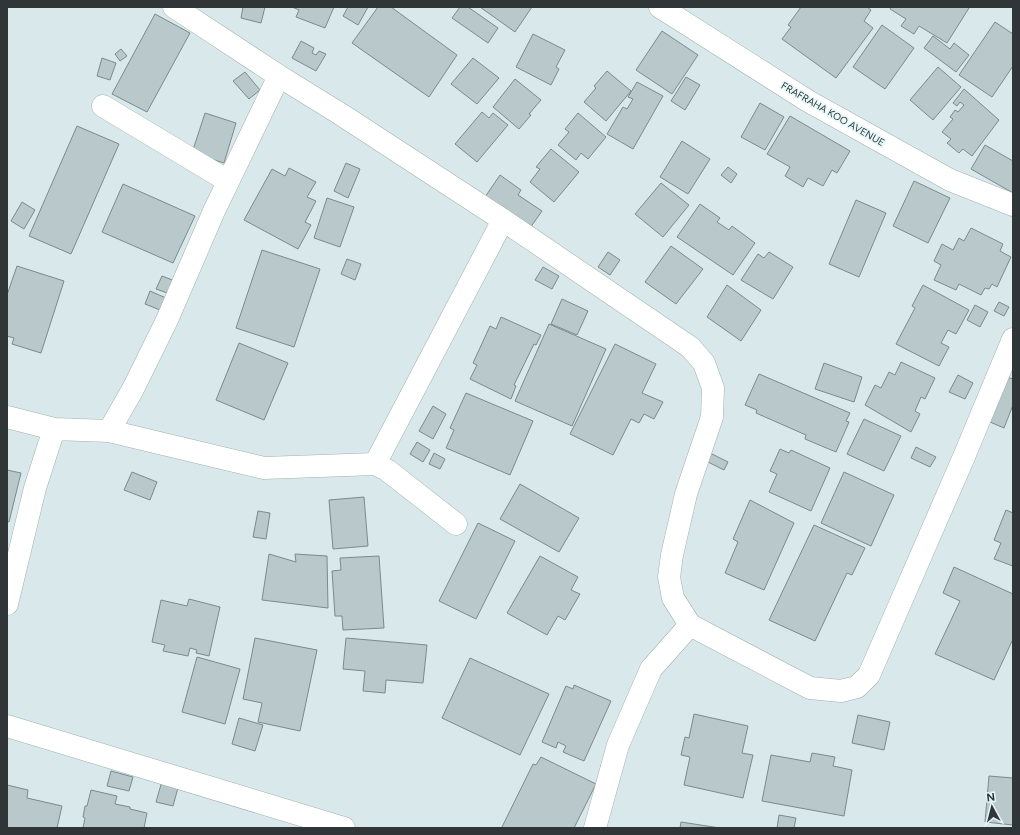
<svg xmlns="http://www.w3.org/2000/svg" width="1020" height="835" font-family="Figtree,sans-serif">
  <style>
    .building { fill: #b9c8ca; stroke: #7b8a8b }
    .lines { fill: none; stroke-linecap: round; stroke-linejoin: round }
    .minor-casing { stroke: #a1b0b2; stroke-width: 23 }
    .minor { stroke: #fff; stroke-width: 22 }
    .labels { text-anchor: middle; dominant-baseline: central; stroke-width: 3.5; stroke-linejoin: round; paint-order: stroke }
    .street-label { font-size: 10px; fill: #303637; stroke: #e6f7f8 }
  </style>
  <rect width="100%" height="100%" fill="#d9e9eb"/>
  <path class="building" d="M 243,7 L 265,7 L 261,23 L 241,18 Z
    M 292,7 L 334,7 L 325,28 L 296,17 L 299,10 Z
    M 348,7 L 368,7 L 358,25 L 343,16 Z
    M 378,7 L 391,7 L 457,55 L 429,97 L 352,43 Z
    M 460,7 L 468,7 L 498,28 L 488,43 L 452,18 Z
    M 480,7 L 532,7 L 515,32 Z
    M 801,7 L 867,7 L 871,10 L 864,21 L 873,28 L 836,78 L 782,39 L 791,27 L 788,25 Z
    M 891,7 L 968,7 L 969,8 L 947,43 L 919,26 L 914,34 L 901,26 L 906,19 L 890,9 Z
    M 155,14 L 190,33 L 147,112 L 112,94 Z
    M 995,22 L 1013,34 L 1013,66 L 992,97 L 959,75 Z
    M 882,25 L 914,48 L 885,89 L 853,67 Z
    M 662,31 L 698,55 L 672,94 L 636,70 Z
    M 533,34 L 565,50 L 556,67 L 559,69 L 551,85 L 516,67 Z
    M 933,36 L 950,49 L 954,43 L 969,55 L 956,72 L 924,48 Z
    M 301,41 L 314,48 L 312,53 L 316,55 L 319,51 L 326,54 L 316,71 L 292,58 Z
    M 121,49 L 127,56 L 120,61 L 115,54 Z
    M 102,58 L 116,63 L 110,80 L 97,76 Z
    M 473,58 L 499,78 L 477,104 L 451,84 Z
    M 938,67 L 961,87 L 933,120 L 910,100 Z
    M 607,71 L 631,91 L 606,121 L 584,102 L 596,88 L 594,86 Z
    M 245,72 L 260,90 L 249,99 L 233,81 Z
    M 686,77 L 700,85 L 685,110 L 671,101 Z
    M 515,79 L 541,100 L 529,114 L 531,115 L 519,129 L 493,107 Z
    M 637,82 L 663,96 L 633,149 L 607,134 L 623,107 L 627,109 L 633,99 L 628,97 Z
    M 964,89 L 999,120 L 972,156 L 963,149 L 959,153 L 947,143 L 951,139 L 942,132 L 953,119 L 950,117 L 955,110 L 958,112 L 964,105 L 960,102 L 957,106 L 953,103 Z
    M 760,103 L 784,117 L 765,150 L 741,137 Z
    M 482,112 L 489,118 L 493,113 L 508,125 L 477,162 L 455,144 Z
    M 205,113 L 236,123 L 224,163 L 192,153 Z
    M 578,113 L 606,137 L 588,159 L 581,153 L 576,160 L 558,145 L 569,132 L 565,129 Z
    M 790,116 L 850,151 L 837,173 L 832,170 L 823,186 L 808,178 L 803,187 L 785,176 L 790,167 L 767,154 Z
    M 77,126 L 119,144 L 71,254 L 29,236 Z
    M 682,141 L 710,159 L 688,194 L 660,177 Z
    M 985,145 L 1013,161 L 1013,193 L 971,169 Z
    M 551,149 L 579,172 L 554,202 L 530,182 L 540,169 L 536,167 Z
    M 346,163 L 360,169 L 348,198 L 334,191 Z
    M 728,167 L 737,174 L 731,183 L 721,175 Z
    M 289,168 L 316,182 L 307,197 L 316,201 L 305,222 L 311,225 L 298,249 L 244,220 L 272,169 L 285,176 Z
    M 500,175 L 521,190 L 518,195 L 542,211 L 530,228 L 485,197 Z
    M 914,181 L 950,198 L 928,243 L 893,226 Z
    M 661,183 L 689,205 L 663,237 L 635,214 Z
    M 123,184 L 195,216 L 173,263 L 102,232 Z
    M 327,198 L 354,207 L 340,247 L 314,238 Z
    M 856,200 L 886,213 L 859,277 L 829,264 Z
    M 22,202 L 35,210 L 24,229 L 11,221 Z
    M 700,204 L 720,218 L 717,222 L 729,230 L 732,226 L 755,243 L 733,275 L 677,237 Z
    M 971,228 L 1003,244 L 1000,251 L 1011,257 L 997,287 L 992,284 L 989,289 L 985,288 L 981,295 L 959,284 L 956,290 L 934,280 L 941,265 L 934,261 L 942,244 L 953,250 L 959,238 L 964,241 Z
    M 671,246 L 703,269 L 676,304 L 645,282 Z
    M 262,250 L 320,269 L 294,347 L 236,328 Z
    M 608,252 L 620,260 L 610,275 L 598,267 Z
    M 769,252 L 793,267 L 773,299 L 741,280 L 758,254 L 764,258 Z
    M 347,259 L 361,264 L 355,280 L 341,274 Z
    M 17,266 L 64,281 L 41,353 L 12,344 L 14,338 L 7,336 L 7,295 Z
    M 543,267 L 559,276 L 552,289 L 535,280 Z
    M 162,276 L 175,281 L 170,294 L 156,289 Z
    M 727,285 L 761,310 L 741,341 L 707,317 Z
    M 923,285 L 969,310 L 956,334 L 948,330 L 941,343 L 949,347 L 939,366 L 896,344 L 915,308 L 912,306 Z
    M 150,291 L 166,298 L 160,310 L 145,304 Z
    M 562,299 L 588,311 L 577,335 L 551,324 Z
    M 999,302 L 1009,307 L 1004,316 L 994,311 Z
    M 975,305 L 988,312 L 980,327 L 967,320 Z
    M 501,317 L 541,335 L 536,345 L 534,344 L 514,385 L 516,386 L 511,399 L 470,379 L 477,365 L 473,363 L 490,326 L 496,329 Z
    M 549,324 L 606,349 L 572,426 L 515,401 Z
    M 239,343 L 288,363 L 264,420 L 216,400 Z
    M 615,344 L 656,364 L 642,393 L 663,402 L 654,419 L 644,414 L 639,423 L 631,419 L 613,455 L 570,434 Z
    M 901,362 L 935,378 L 925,399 L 921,397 L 915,411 L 920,414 L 911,432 L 865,405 L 875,385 L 881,388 L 889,372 L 895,375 Z
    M 824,363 L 862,377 L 854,402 L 815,389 Z
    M 759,374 L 850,413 L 846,421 L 849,422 L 836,452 L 805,439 L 806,435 L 756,413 L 757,410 L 745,405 Z
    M 958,375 L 973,383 L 965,399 L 949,392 Z
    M 1007,377 L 1013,379 L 1013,405 L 1004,428 L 990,422 Z
    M 466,393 L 533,421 L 510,475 L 446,448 L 454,430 L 450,428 Z
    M 433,406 L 446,414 L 433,439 L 419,431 Z
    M 864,419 L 901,436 L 884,471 L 847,454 Z
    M 417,442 L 430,450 L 423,462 L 410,454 Z
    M 916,447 L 936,457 L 930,467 L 911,458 Z
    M 780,449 L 789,453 L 791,450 L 830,468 L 811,511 L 769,492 L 777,474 L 770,471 Z
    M 434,453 L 445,459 L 440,469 L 429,464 Z
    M 710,453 L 728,462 L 724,470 L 706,461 Z
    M 7,470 L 21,473 L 9,522 L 7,521 Z
    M 132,472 L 157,482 L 150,500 L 124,490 Z
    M 844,472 L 894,495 L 871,546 L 821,523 Z
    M 520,484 L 579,518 L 559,552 L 500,519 Z
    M 364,497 L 368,546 L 333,549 L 329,500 Z
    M 750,500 L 794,523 L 764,590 L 725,573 L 738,542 L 733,539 Z
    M 1006,510 L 1013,513 L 1013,566 L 994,559 L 1001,543 L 994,540 Z
    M 258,511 L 270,513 L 266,539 L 253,537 Z
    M 478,523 L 515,541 L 476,619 L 439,601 Z
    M 814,525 L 865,548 L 852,575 L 847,573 L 815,641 L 769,620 Z
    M 269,554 L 296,562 L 295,554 L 327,556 L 328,608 L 262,600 Z
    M 379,556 L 384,628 L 343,630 L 342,616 L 335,616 L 332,571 L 341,570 L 340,558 Z
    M 540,556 L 578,577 L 571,590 L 580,594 L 565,620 L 558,616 L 547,635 L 507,613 Z
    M 954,567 L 1013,594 L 1013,639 L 994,680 L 935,654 L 960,601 L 943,593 Z
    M 189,599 L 220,607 L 209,656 L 196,653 L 197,650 L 190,648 L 188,656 L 163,651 L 165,645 L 152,642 L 161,600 L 187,606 Z
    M 255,638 L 317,650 L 300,731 L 258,722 L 262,703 L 243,699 Z
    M 346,638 L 427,645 L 423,683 L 386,680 L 385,693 L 363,691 L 365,671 L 343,669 Z
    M 197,657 L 240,669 L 225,724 L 182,712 Z
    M 470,658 L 549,694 L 520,755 L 442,718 Z
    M 574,685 L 611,701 L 584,761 L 563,752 L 566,746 L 558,742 L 556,748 L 542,742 L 566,686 L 573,689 Z
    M 694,714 L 748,726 L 742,753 L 753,755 L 743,798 L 684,785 L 690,757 L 681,755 L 685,737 L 689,738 Z
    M 858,715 L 890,722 L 884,750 L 852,743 Z
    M 239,718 L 263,725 L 255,751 L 232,744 Z
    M 812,753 L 835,757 L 833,766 L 852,770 L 844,816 L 762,801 L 771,755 L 810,762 Z
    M 541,757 L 596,784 L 574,828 L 505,828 L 502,827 L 533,764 L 536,765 Z
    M 111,771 L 133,777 L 129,791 L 107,786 Z
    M 989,776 L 1013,778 L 1013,825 L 985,822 Z
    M 162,781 L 179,784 L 173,806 L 156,802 Z
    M 7,785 L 28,790 L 27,798 L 62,806 L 57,828 L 7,828 Z
    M 91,790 L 117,796 L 115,804 L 130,807 L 130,809 L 147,813 L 144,828 L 83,828 L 85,818 L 83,817 L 85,806 L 87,806 Z
    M 779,815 L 796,818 L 794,828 L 777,828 Z
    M 681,822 L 720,828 L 680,828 Z"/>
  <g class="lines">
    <defs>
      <path id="minor" d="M 174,7 L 279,76 L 342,115 L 503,220 L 690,347 L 704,363 L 713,388 L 712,417 L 686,494 L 672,555 L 669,577 L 673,598 L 690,625 L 810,688 L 841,691 L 857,687 L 869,675 L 963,459 L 1013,339
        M 660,7 L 808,101 L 950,180 L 1013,205
        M 103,106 L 228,181
        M 7,417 L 54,429
        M 109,431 L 264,468 L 375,464 L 387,470 L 456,524
        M 375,464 L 503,220
        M 7,604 L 35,488 L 54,429 L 109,431 L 133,389 L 167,320 L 214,211 L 279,76
        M 7,726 L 344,828
        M 595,828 L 618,745 L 651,669 L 690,625"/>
    </defs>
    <use href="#minor" class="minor-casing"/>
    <use href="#minor" class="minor"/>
  </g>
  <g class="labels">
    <g class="street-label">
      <text transform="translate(833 114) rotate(30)">FRAFRAHA KOO AVENUE</text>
    </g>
  </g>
  <rect width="1020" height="835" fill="none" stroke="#303637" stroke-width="16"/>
  <g transform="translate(992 807) rotate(353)" stroke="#e6f7f8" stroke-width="3" paint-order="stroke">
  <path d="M0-3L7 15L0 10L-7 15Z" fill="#303637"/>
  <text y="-6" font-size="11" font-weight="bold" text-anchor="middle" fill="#303637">N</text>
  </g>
</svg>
